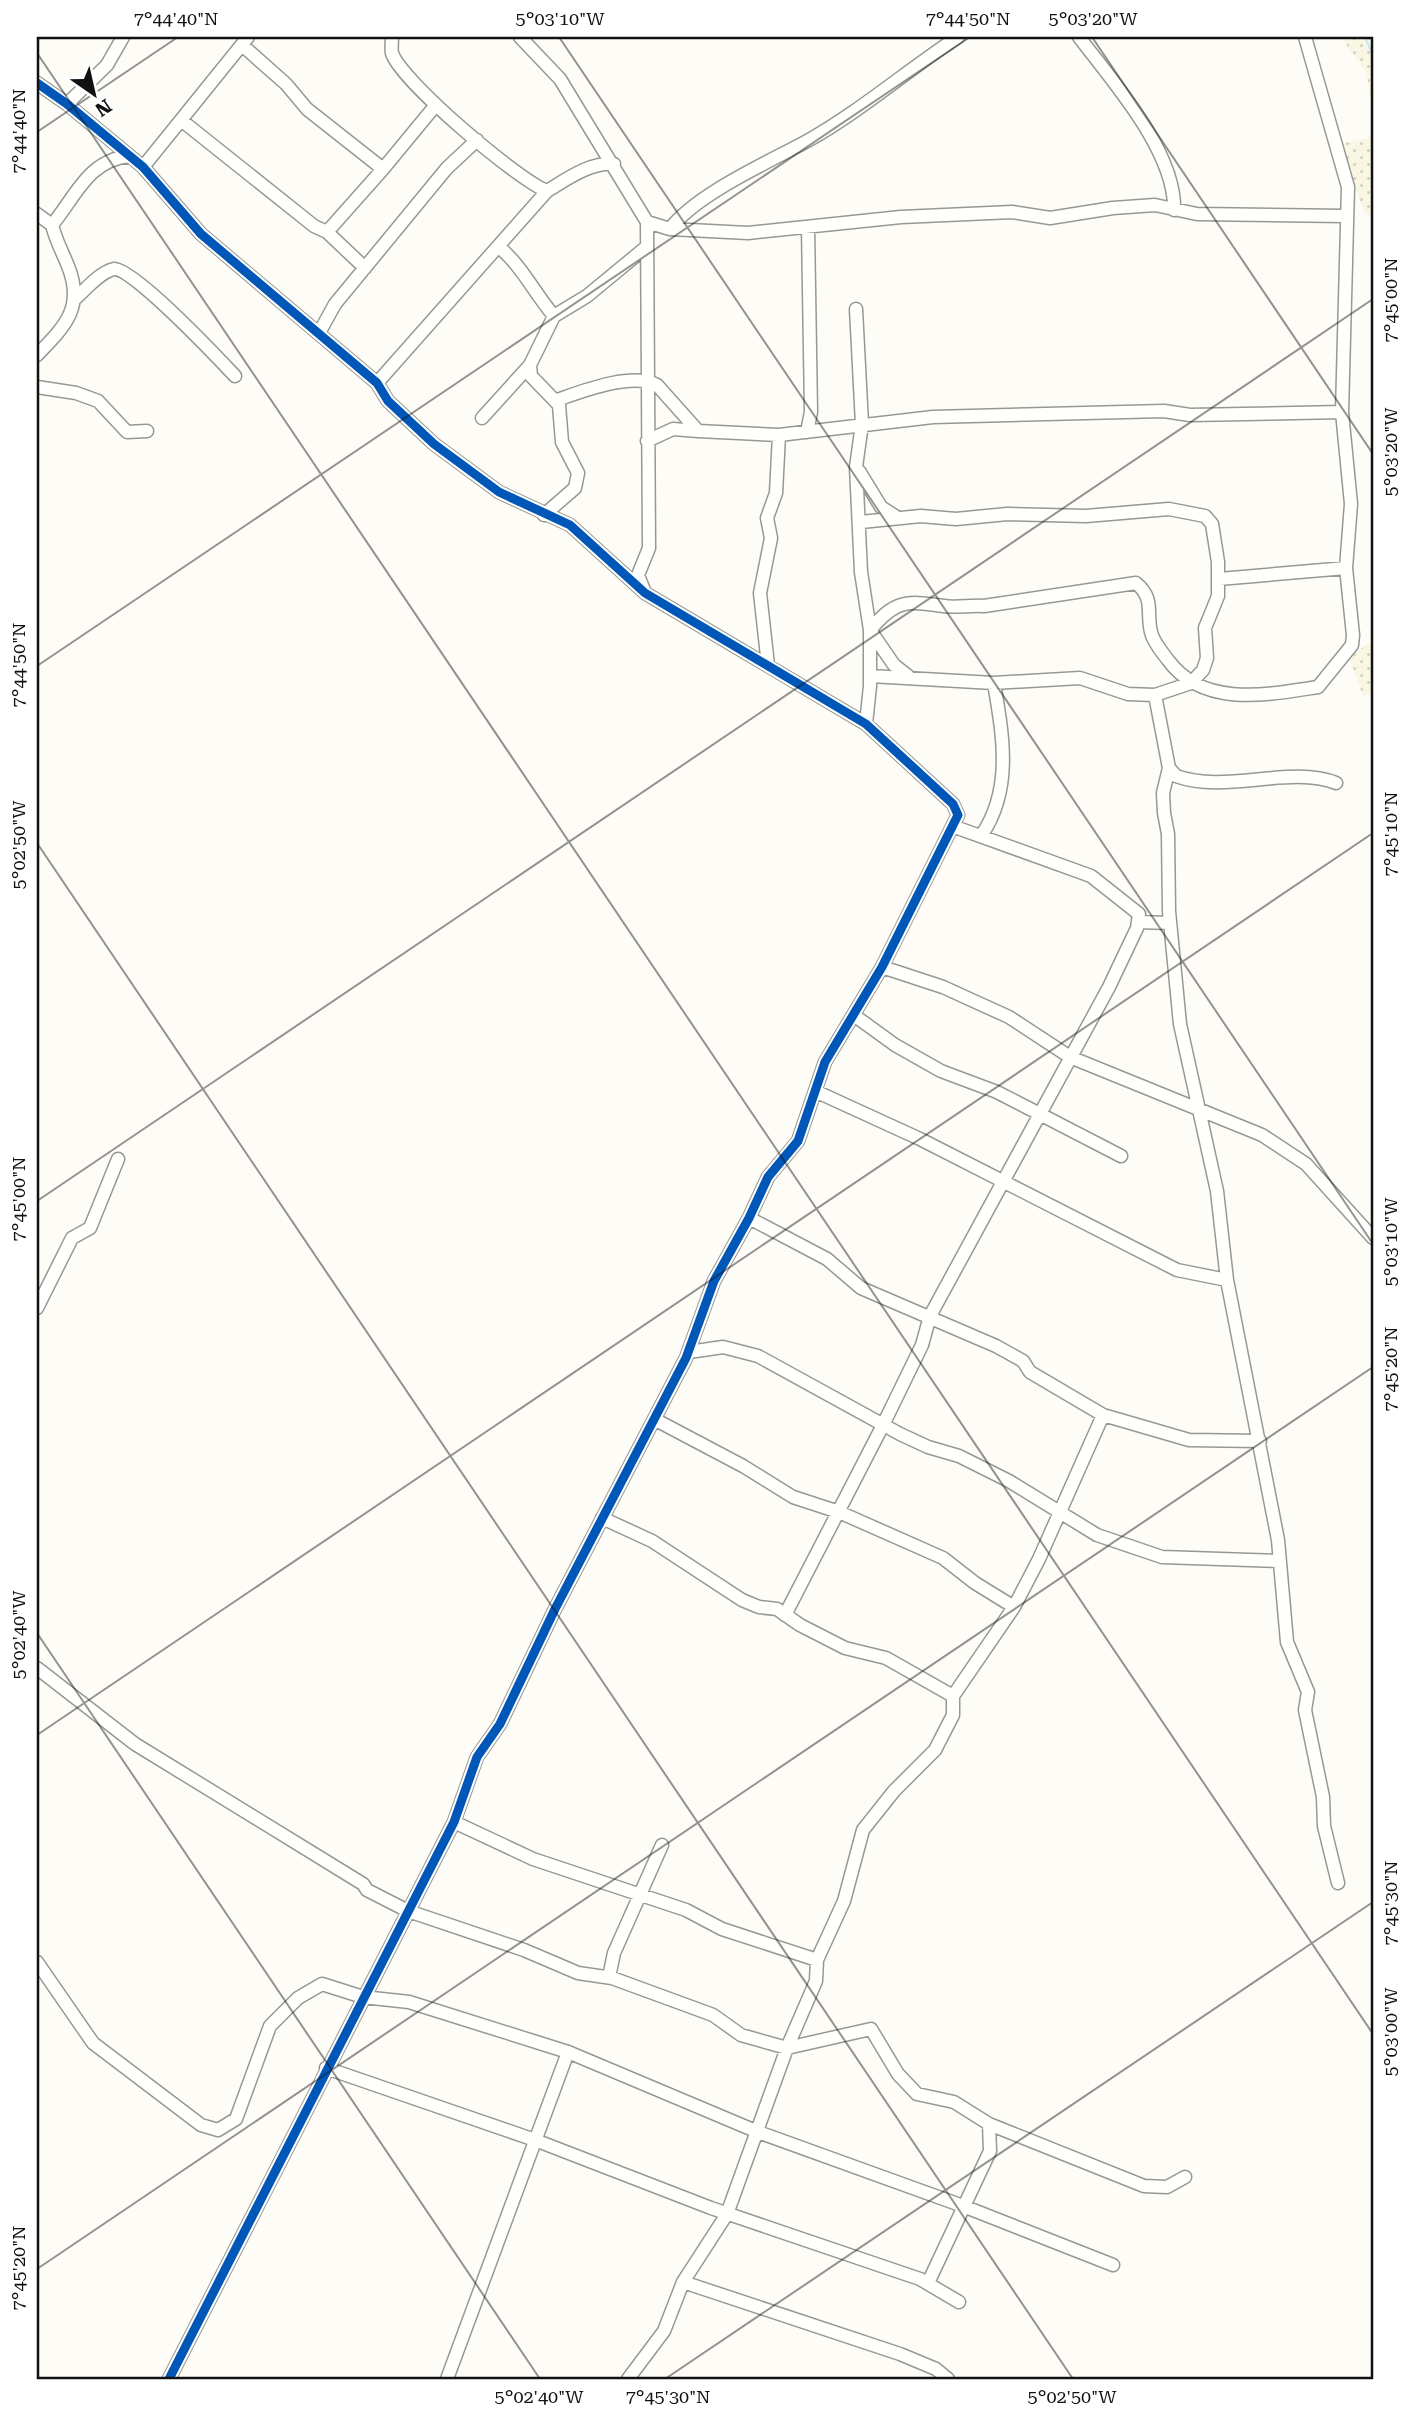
<svg xmlns="http://www.w3.org/2000/svg" width="1410" height="2416" font-family="'Roboto Serif',serif">
  <style>
    .farmland { fill: url(#farmland-dots) }
    .lines { fill: none; stroke-linecap: round; stroke-linejoin: round }
    .stream { stroke: #cde8f7; stroke-width: 2.5 }
    .street-casing { stroke: #979795; stroke-width: 15 }
    .street { stroke: #fffffe; stroke-width: 12 }
    .cycleway-casing { stroke: #fff; stroke-width: 13 }
    .cycleway { stroke: #0057b8; stroke-width: 9 }
    .ticks { fill: none; stroke: #111; stroke-width: 2; stroke-opacity: 0.45 }
    .neatline { fill: none; stroke: #111; stroke-width: 2.5 }
    .ticks-label { font-size: 18px; text-anchor: middle; fill: #111 }
  </style>
  <defs>
    <pattern id="farmland-dots" width="8" height="8" patternUnits="userSpaceOnUse" patternTransform="scale(1.75)"><rect width="8" height="8" fill="#f9f7e4"/><path d="M2 2h.1M6 6h.1" fill="none" stroke="#d4d3c3" stroke-width="1.8" stroke-linecap="round"/></pattern>
  </defs>
  <rect width="100%" height="100%" fill="#fdfcf7"/>
  <path class="farmland" d="M 1341,37 L 1373,37 L 1373,121 L 1367,74 Z
    M 1373,137 L 1373,215 L 1365,214 L 1339,144 Z
    M 1373,640 L 1373,693 L 1363,696 L 1349,657 Z"/>
  <g class="lines">
    <path class="stream" d="M 1365,37 L 1373,55"/>
    <defs>
      <path id="street" d="M 520,37 L 560,79 L 647,222 L 649,548 L 638,575 L 645,593
        M 1079,37 C 1113,82 1176,152 1174,210
        M 242,45 L 286,84 L 307,109 L 383,169 L 435,106
        M 37,83 L 67,104 L 143,167 L 201,234 L 377,383 L 388,401 L 434,444 L 499,492 L 570,525 L 645,593 L 866,724 L 953,804 L 958,815 L 882,967 L 825,1062 L 798,1141 L 768,1177 L 749,1218 L 714,1281 L 686,1358 L 555,1609 L 500,1724 L 477,1757 L 454,1822 L 169,2379
        M 67,104 L 107,65 L 123,37
        M 181,120 L 314,226 L 327,232 L 383,169
        M 143,167 L 248,37
        M 547,191 C 567,179 590,162 614,164
        M 37,214 L 52,225
        M 647,222 L 670,229 L 748,233 L 901,217 L 1012,212 L 1050,218 L 1113,208 L 1155,205 L 1197,214 L 1346,216
        M 670,229 C 696,194 769,162 809,140 C 859,112 909,69 958,37
        M 327,232 L 365,268
        M 499,247 C 522,266 535,294 554,316
        M 76,298 C 86,289 100,272 114,269 C 131,266 219,359 235,376
        M 856,309 L 862,424 L 856,467 L 861,572 L 870,630 L 870,686 L 866,724
        M 319,333 L 335,304 L 447,168 L 477,140
        M 37,355 C 64,327 85,308 68,266 C 62,251 56,241 52,225 C 76,196 88,160 130,156
        M 377,383 L 547,191 C 519,181 400,80 392,53 C 391,49 392,41 392,37
        M 37,387 L 76,393 L 98,401 L 127,432 L 147,431
        M 557,400 C 583,391 631,372 657,385 L 698,431 L 779,435 L 933,417 L 1164,411 L 1190,415 L 1342,412
        M 482,418 L 530,365
        M 807,432 L 811,412 L 808,227
        M 647,441 L 673,429 L 698,431
        M 859,471 L 881,507 L 898,518
        M 544,515 L 575,488 L 578,473 L 562,442 L 559,405 L 531,376 L 530,365 L 554,316 L 587,296 L 644,249
        M 861,522 L 921,516 L 956,519 L 1007,514 L 1086,516 L 1169,509 L 1205,516 L 1212,524 L 1218,562 L 1218,596 L 1205,628 L 1207,658 L 1203,670 L 1191,683 L 1155,695 L 1128,694 L 1080,678 L 994,683 L 870,676
        M 1219,579 L 1346,568
        M 870,630 C 896,599 906,601 944,606 C 955,608 971,605 984,606 L 1136,583 C 1155,599 1146,612 1151,632 C 1153,642 1162,652 1168,660 C 1203,708 1267,695 1318,687 L 1352,645 L 1353,635 L 1346,568 L 1351,504 L 1342,412 L 1348,187 L 1305,37
        M 872,633 L 894,665 L 908,676
        M 768,665 L 760,593 L 771,538 L 767,518 L 776,493 L 779,435
        M 1155,695 L 1169,768 L 1176,776 C 1226,794 1290,765 1336,783
        M 1169,768 L 1163,793 L 1164,813 L 1168,834 L 1169,911 L 1180,1024 L 1217,1191 L 1227,1280 L 1278,1540 L 1287,1642 L 1308,1692 L 1305,1710 L 1323,1797 L 1324,1826 L 1338,1883
        M 981,836 C 1013,790 1003,736 994,683
        M 1138,922 L 1170,923
        M 882,967 L 943,987 L 1009,1017 L 1070,1057 L 1262,1135 L 1306,1164 L 1373,1238
        M 855,1016 L 895,1045 L 941,1071 L 997,1092 L 1121,1156
        M 815,1091 L 920,1139 L 1177,1270 L 1227,1280
        M 749,1218 L 827,1259 L 861,1288 L 996,1346 L 1023,1361 L 1030,1372 L 1103,1415 L 1189,1440 L 1260,1441
        M 37,1308 L 72,1238 L 90,1228 L 118,1159
        M 689,1352 L 723,1347 L 758,1356 L 900,1434 L 928,1447 L 959,1456 L 1009,1481 L 1097,1535 L 1162,1557 L 1280,1561
        M 654,1419 L 743,1466 L 793,1497 L 839,1512 L 943,1558 L 975,1583 L 1014,1607
        M 602,1518 L 652,1541 L 742,1600 L 759,1607 L 777,1609 L 800,1625 L 845,1648 L 886,1658 L 953,1696
        M 785,1615 L 883,1425 L 922,1345 L 930,1316 L 1109,987 L 1137,928 L 1139,914 L 1091,876 L 955,827
        M 37,1668 L 135,1744 L 363,1884 L 367,1890 L 408,1911 L 524,1950 L 578,1973 L 612,1978 L 694,2008 L 713,2015 L 741,2035 L 787,2048 L 871,2029 L 898,2074 L 917,2094 L 954,2102 L 989,2124 L 1144,2186 L 1167,2187 L 1185,2177
        M 454,1822 L 533,1859 L 686,1910 L 722,1929 L 817,1960
        M 37,1962 L 93,2043 L 201,2125 L 218,2130 L 236,2119 L 270,2026 L 298,1998 L 322,1984 L 363,1997 L 409,2002 L 568,2052 L 758,2132 L 963,2206 L 1113,2265
        M 609,1977 L 614,1953 L 662,1845
        M 326,2068 L 535,2140 L 711,2208 L 920,2279 L 959,2302
        M 683,2282 L 900,2354 L 936,2369 L 948,2379
        M 928,2283 L 990,2151 L 989,2124
        M 447,2379 L 568,2052
        M 628,2379 L 664,2331 L 683,2282 L 727,2214 L 787,2048 L 816,1981 L 817,1960 L 844,1901 L 863,1830 L 894,1791 L 935,1750 L 953,1715 L 953,1696 L 1014,1607 L 1039,1559 L 1103,1415"/>
    </defs>
    <use href="#street" class="street-casing"/>
    <use href="#street" class="street"/>
    <defs>
      <path id="cycleway" d="M 37,83 L 67,104 L 143,167 L 201,234 L 377,383 L 388,401 L 434,444 L 499,492 L 570,525 L 645,593 L 866,724 L 953,804 L 958,815 L 882,967 L 825,1062 L 798,1141 L 768,1177 L 749,1218 L 714,1281 L 686,1358 L 555,1609 L 500,1724 L 477,1757 L 454,1822 L 169,2379"/>
    </defs>
    <use href="#cycleway" class="cycleway-casing"/>
    <use href="#cycleway" class="cycleway"/>
  </g>
  <path class="ticks" d="M 559,37 L 1373,1244M 1092,37 L 1373,454M 37,53 L 1373,2034M 37,132 L 178,37M 37,666 L 970,37M 37,843 L 1073,2379M 37,1201 L 1373,299M 37,1633 L 540,2379M 37,1735 L 1373,833M 37,2269 L 1373,1367M 665,2379 L 1373,1902"/>
  <rect width="1410" height="2416" fill="none" stroke="#ffffff" stroke-width="77"/>
  <g transform="translate(94 94) rotate(146)" stroke="#ffffff" stroke-width="5" paint-order="stroke">
  <path d="M0-5L12 26L0 18L-12 26Z" fill="#111111"/>
  <text y="-10" font-size="19" font-weight="bold" text-anchor="middle" fill="#111111">N</text>
  </g>
  <rect x="38" y="38" width="1334" height="2340" class="neatline"/>
  <g class="ticks-label">
    <text x="176" y="25">7°44'40"N</text>
    <text x="560" y="25">5°03'10"W</text>
    <text x="968" y="25">7°44'50"N</text>
    <text x="1093" y="25">5°03'20"W</text>
    <text transform="translate(19 131) rotate(-90)" y="6">7°44'40"N</text>
    <text transform="translate(1391 300) rotate(-90)" y="6">7°45'00"N</text>
    <text transform="translate(1391 452) rotate(-90)" y="6">5°03'20"W</text>
    <text transform="translate(19 665) rotate(-90)" y="6">7°44'50"N</text>
    <text transform="translate(1391 834) rotate(-90)" y="6">7°45'10"N</text>
    <text transform="translate(19 845) rotate(-90)" y="6">5°02'50"W</text>
    <text transform="translate(19 1199) rotate(-90)" y="6">7°45'00"N</text>
    <text transform="translate(1391 1242) rotate(-90)" y="6">5°03'10"W</text>
    <text transform="translate(1391 1369) rotate(-90)" y="6">7°45'20"N</text>
    <text transform="translate(19 1635) rotate(-90)" y="6">5°02'40"W</text>
    <text transform="translate(1391 1903) rotate(-90)" y="6">7°45'30"N</text>
    <text transform="translate(1391 2032) rotate(-90)" y="6">5°03'00"W</text>
    <text transform="translate(19 2268) rotate(-90)" y="6">7°45'20"N</text>
    <text x="539" y="2403">5°02'40"W</text>
    <text x="668" y="2403">7°45'30"N</text>
    <text x="1072" y="2403">5°02'50"W</text>
  </g>
</svg>
